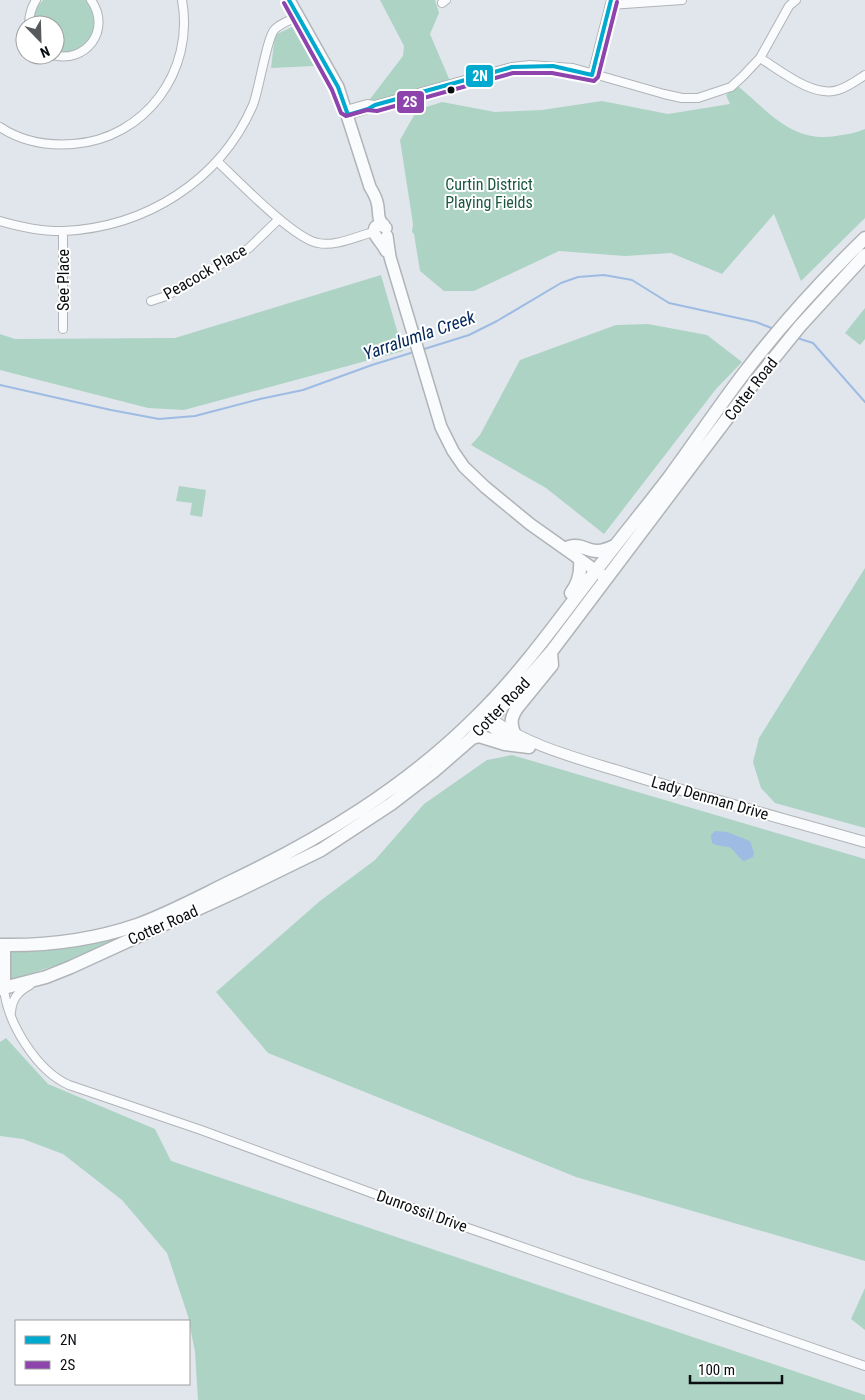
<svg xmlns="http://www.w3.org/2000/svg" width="865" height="1400" font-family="'Roboto Condensed',sans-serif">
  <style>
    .green { fill: #add3c4 }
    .water { fill: #9ebbe3 }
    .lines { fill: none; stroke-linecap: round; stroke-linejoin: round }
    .stream { stroke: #9ebbe3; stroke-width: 2 }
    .minor-casing { stroke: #b0b4b8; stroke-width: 10 }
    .tertiary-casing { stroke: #b0b4b8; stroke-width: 12 }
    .secondary-casing { stroke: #b0b4b8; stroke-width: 14 }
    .primary-casing { stroke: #b0b4b8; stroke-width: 15 }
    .minor { stroke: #fafbfc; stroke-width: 8 }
    .tertiary { stroke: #fafbfc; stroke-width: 10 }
    .secondary { stroke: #fafbfc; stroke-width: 11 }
    .primary { stroke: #fafbfc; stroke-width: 12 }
    .bus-1-casing { stroke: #fff; stroke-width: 8 }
    .bus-2-casing { stroke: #fff; stroke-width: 8 }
    .bus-1 { stroke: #00a9ce; stroke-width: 4 }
    .bus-2 { stroke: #8e44ad; stroke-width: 4 }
    .bus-dot { fill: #0b0e11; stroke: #fff; stroke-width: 2 }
    .labels { text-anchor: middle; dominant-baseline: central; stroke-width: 4; stroke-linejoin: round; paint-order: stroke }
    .park-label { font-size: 16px; fill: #1a5740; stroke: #fff }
    .street-label { font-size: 16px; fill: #0b0e11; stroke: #fff }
    .water-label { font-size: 18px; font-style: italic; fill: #05285a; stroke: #fff }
    .line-badge { stroke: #fff; stroke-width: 2 }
    .badge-label { font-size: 14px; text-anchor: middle; font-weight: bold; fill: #fff }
  </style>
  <rect width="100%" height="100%" fill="#e0e6eb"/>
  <path class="green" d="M 43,0 L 86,0 C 101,14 98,37 82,48 C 78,50 75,53 71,54 C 66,55 60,53 55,53 L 55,25 L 33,25 L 36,9 Z
    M 380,0 L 435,0 L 439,13 L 430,34 L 450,81 L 367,103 L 403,56 L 404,46 Z
    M 292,27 L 314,66 L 271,68 L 275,35 Z
    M 738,86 C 771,114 794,145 842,135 C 851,134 858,132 865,129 L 865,218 L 801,281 L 774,214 L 722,274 L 671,253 L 625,256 L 559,251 L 474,291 L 444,291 L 420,271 L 414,234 L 412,232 L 413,224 L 400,140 L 417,110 L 442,102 L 495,112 L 542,110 L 602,101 L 668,114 L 730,104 L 726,95 Z
    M 381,275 L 403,351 L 184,410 L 148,408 L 0,370 L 0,334 L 15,339 L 175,338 Z
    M 865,308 L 865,339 L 860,345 L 845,333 Z
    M 648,324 L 707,335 L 742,362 L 716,389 L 604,534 L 546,488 L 471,445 L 480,435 L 520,360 L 616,325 Z
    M 179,486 L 206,490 L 202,517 L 190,515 L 192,503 L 176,501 Z
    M 865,568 L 865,828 L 775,803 L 761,788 L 753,762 L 759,738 Z
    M 512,755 L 865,859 L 865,1261 L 576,1177 L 268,1053 L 216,992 L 320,901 L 375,860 L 424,804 L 487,760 Z
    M 146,925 L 87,955 L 11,980 L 9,950 Z
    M 6,1038 L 48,1084 L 155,1129 L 171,1161 L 865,1395 L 865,1400 L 198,1400 L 195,1352 L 188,1316 L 167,1253 L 122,1200 L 63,1154 L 23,1139 L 0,1136 L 0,1042 Z
    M 865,1288 L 865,1330 L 851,1319 Z"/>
  <path class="water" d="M 715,831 L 727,832 L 750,841 L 754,853 L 753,857 L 744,861 C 738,858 735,850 729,847 C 723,846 718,846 712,843 L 711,835 Z"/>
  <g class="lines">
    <path class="stream" d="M 797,338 L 813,343 L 865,402
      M 421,350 L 469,335 L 497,321 L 561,283 L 578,277 L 604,275 L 632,280 L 669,303 L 756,322 L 774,329
      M 0,385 L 111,410 L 159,419 L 195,416 L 260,399 L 303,390 L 372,365 L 414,352"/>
    <defs>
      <path id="minor" d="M 442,3 L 446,0
        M 610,5 L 682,0
        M 29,25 C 29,15 31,8 36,0
        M 52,55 C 86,64 112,30 91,0
        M 760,58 C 780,70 813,98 838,90 C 848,87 856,81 865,75
        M 592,75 L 611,0
        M 346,110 L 367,104 L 375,105
        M 348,115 L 368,109 L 375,105 L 512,67 L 530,65 L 573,68 L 664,94 L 682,98 L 698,98 L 731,87 L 743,76 L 760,58 L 789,6 L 796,0
        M 0,127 C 21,141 47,146 73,144 C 145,139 195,71 182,0
        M 217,161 C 237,180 294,239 318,243 C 335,247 357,236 374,232
        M 0,221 C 21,227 42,232 64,231 C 146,227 220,181 253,105 C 259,90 267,36 275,29 C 281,23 291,20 298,16
        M 151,301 L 166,296 L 249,248 L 279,219
        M 63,329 L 63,231
        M 4,988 C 7,1023 37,1071 69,1085 L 201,1130 L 442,1219 L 865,1366
        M 11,1012 C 12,998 19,991 30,985"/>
      <path id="tertiary" d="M 486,715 C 526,746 577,758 625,773 C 704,798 785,819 865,842
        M 487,723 L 503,736 L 519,743"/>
      <path id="secondary" d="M 289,0 L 338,87 L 370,187 C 373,192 376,197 377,202 C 380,211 376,219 384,225
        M 387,236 L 390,257 L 441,427 L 453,451 L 464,467 L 485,487 L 530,524 L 602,575
        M 386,251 C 384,246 373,234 374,231 C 375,223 382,225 386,228"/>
      <path id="primary" d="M 569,547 C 586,542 589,559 614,546
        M 571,593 C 578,584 581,573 580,561
        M 514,733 C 510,723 511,717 517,708 L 552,665 L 551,652
        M 472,738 L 479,736 L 505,744 L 529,747
        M 0,945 C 47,946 93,940 137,925 C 170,913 201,896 232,881 C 322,838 406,787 477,716 C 521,673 557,622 595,572 C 619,540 645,509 670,476 C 695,442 719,406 745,372 C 781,325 822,280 865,238
        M 4,945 L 4,988
        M 0,989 L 46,977 L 71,967 L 237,891 L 321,850 L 391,804 L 434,771 L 472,738 L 514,694 L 551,652 L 753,384 L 800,326 L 865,255"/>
    </defs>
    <use href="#minor" class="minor-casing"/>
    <use href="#tertiary" class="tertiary-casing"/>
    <use href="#secondary" class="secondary-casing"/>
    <use href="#primary" class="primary-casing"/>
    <use href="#minor" class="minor"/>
    <use href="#tertiary" class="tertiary"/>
    <use href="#secondary" class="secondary"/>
    <use href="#primary" class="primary"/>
    <defs>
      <path id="bus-1" d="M 289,0 L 338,87 L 348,115 L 368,109 L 375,105 L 512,67 L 553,66 L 592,75 L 611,0"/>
      <path id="bus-2" d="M 284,3 L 332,90 L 341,113 L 346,116 L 367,110 L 377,111 L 513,73 L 552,73 L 594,81 L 598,77 L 617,2"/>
    </defs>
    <use href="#bus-1" class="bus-1-casing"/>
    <use href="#bus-2" class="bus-2-casing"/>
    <use href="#bus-1" class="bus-1"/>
    <use href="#bus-2" class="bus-2"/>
  </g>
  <circle class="bus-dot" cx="451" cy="90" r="4.5"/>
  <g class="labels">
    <g class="park-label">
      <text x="489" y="184">Curtin District<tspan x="489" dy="18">Playing Fields</tspan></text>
    </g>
    <g class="street-label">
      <text transform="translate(205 272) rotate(-30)">Peacock Place</text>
      <text transform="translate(63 280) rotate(-90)">See Place</text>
      <text transform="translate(751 389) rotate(-52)">Cotter Road</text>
      <text transform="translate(501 707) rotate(-46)">Cotter Road</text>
      <text transform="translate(710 798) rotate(16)">Lady Denman Drive</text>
      <text transform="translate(163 925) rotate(-24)">Cotter Road</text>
      <text transform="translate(422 1211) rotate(20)">Dunrossil Drive</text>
    </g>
    <g class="water-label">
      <text transform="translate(419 335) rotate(-19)">Yarralumla Creek</text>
    </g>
  </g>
  <g class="line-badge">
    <rect x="465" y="64" width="29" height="24" rx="5" fill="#00a9ce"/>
    <rect x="396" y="90" width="29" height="24" rx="5" fill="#8e44ad"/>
  </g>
  <g class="badge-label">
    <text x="480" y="81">2N</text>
    <text x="410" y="107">2S</text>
  </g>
  <rect x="15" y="1320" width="175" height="65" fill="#ffffff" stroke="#9d9fa0"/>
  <rect x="25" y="1336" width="25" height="8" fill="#00a9ce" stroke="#9d9fa0"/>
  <text x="60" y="1345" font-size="15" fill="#0b0e11">2N</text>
  <rect x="25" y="1361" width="25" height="8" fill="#8e44ad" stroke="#9d9fa0"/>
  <text x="60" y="1370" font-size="15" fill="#0b0e11">2S</text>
  <g transform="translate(40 40) rotate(157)"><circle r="24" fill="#ffffff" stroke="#9d9fa0"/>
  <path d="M0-4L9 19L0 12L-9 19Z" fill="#565a5d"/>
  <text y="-8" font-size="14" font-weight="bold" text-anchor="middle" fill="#0b0e11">N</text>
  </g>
  <path d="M690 1375v8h92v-8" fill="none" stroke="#0b0e11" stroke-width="2.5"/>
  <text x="698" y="1375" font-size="15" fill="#0b0e11" stroke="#ffffff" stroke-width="4" paint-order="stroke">100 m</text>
</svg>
